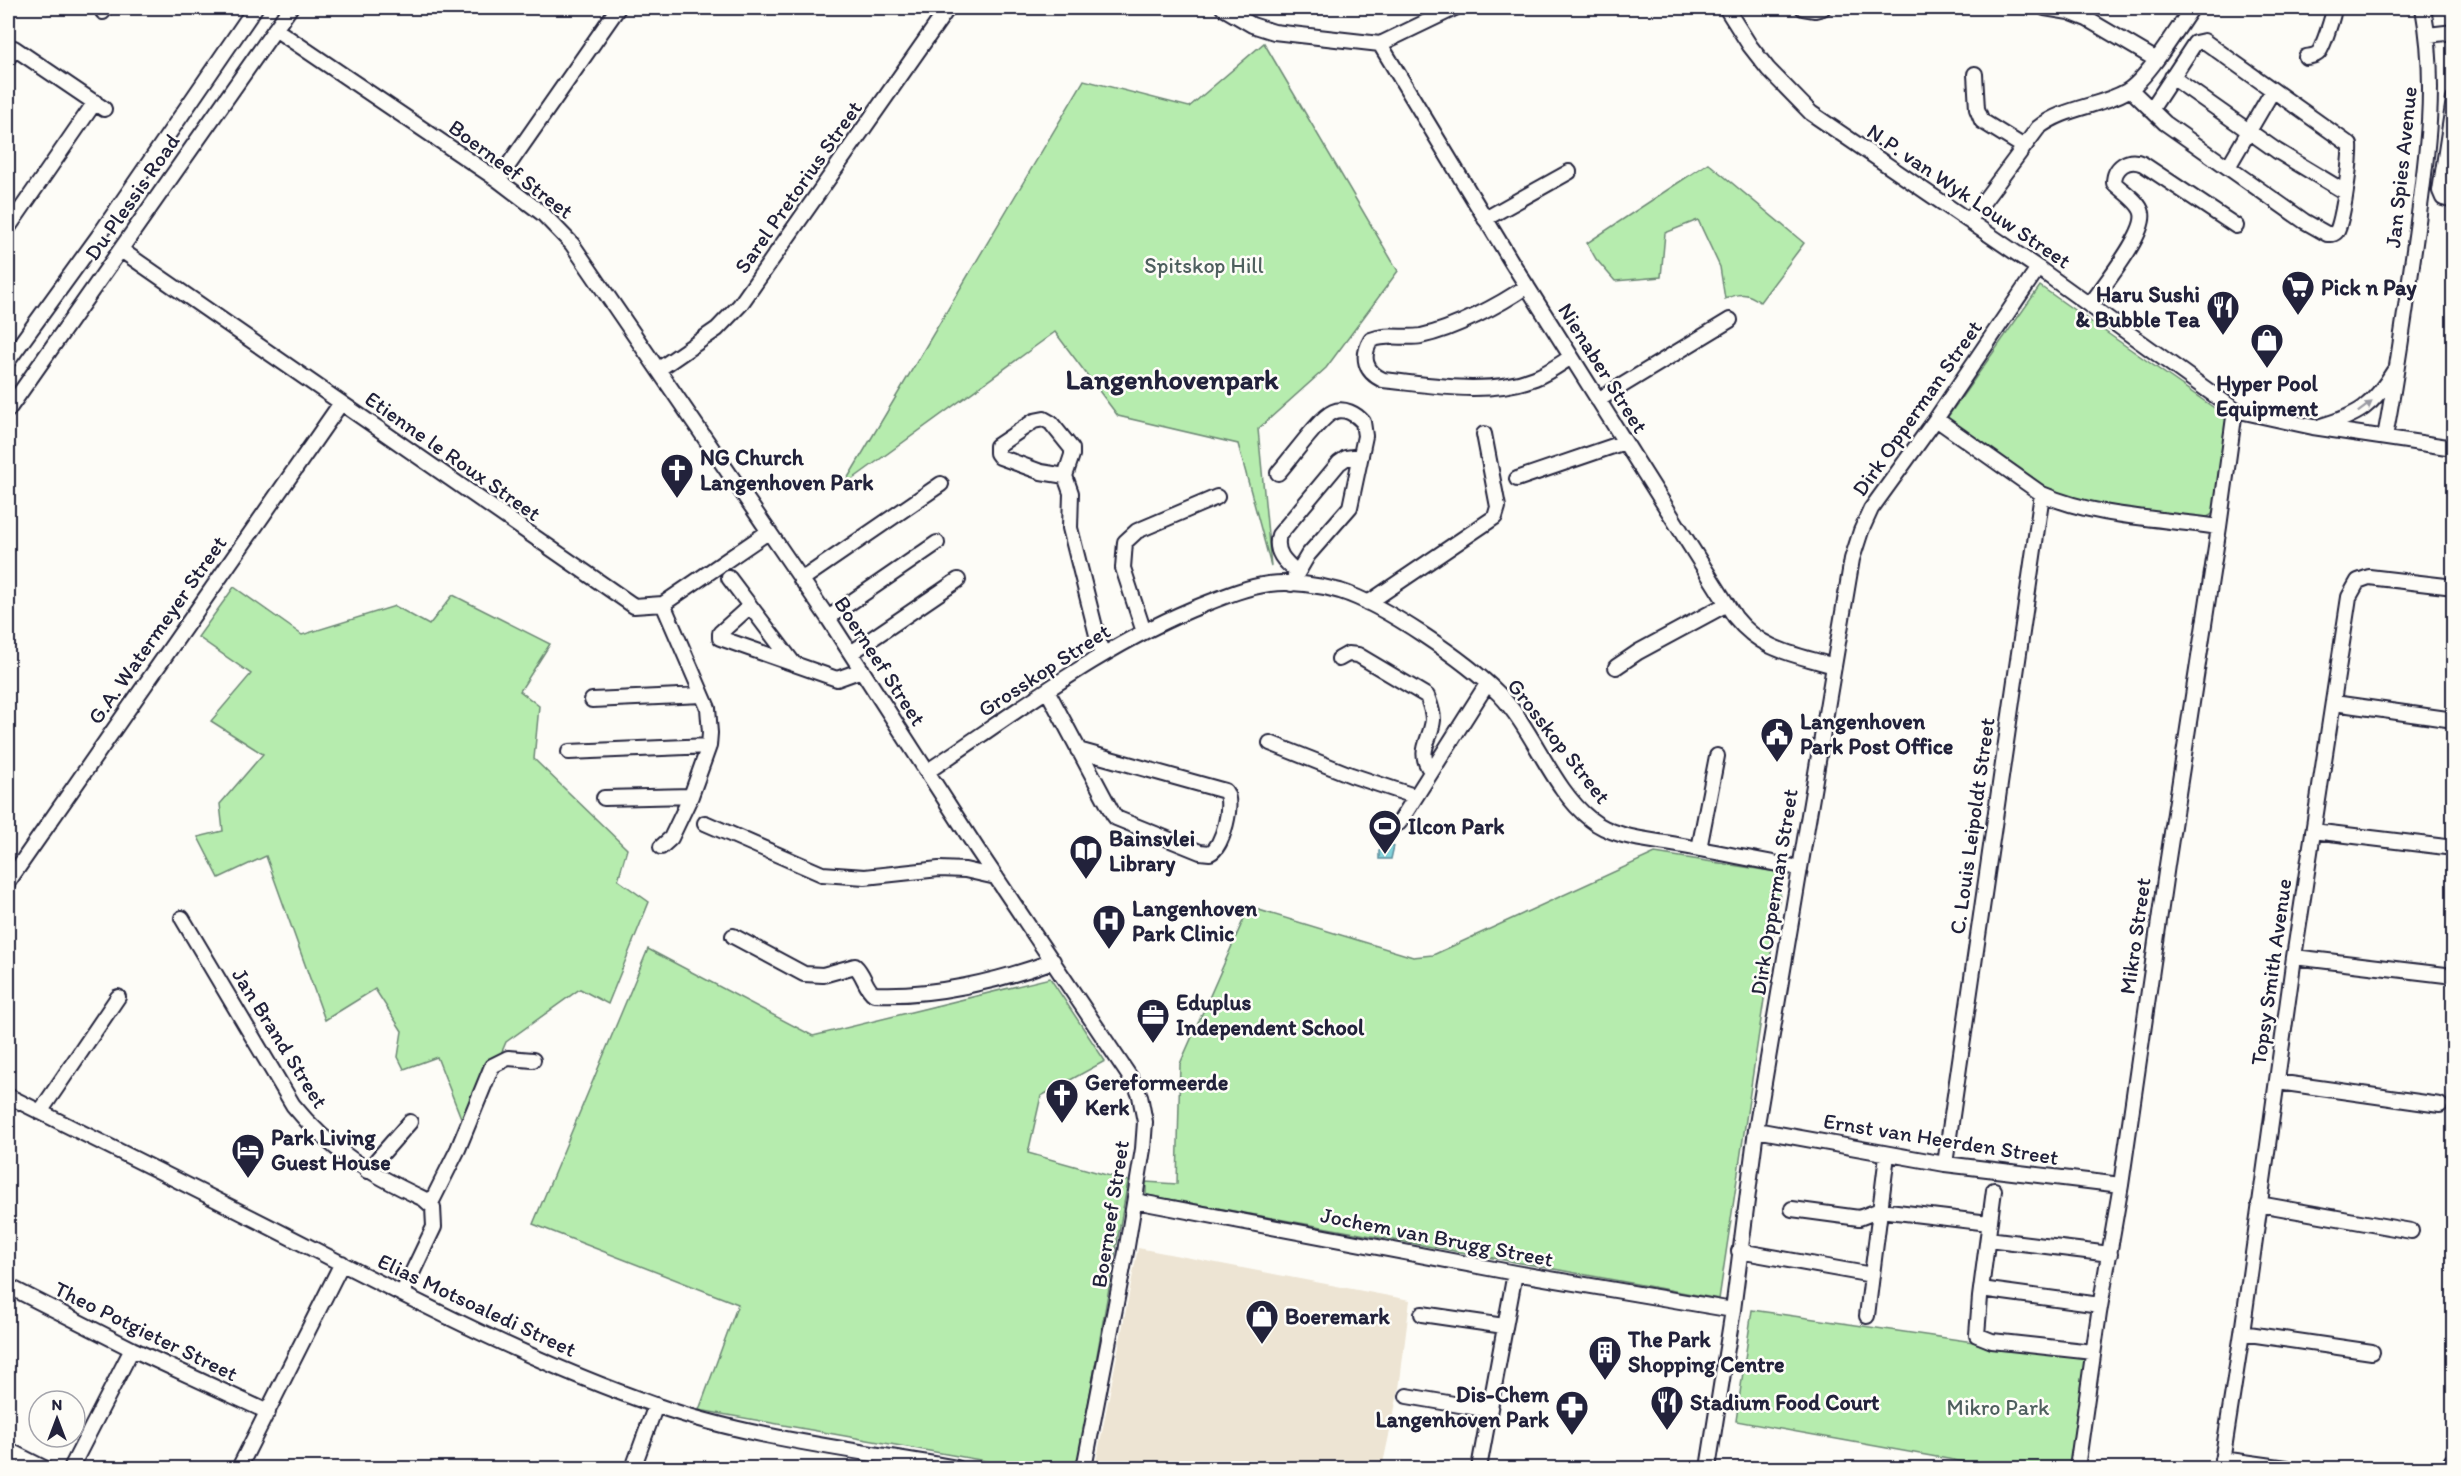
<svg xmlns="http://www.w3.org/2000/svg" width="2461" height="1476" font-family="Itim,sans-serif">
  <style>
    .built { fill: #ede4d3 }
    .green { fill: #b6ecae; stroke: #6c8774; stroke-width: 1.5 }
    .water { fill: #82d3db; stroke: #5c8c9b; stroke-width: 1.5 }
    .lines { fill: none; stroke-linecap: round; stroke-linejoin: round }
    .minor-casing { stroke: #22223b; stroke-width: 18 }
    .highway-casing { stroke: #22223b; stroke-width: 24 }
    .minor { stroke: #fdfcf7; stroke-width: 14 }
    .highway { stroke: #fdfcf7; stroke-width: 20 }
    .oneway { fill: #9a9aa2 }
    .labels { text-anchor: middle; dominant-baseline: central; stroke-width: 5; stroke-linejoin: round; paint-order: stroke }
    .street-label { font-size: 22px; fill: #22223b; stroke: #fdfcf7 }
    .park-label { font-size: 22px; fill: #4e5f5e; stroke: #fdfcf7 }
    .poi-label { font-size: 22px; font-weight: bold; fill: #22223b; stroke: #fdfcf7; text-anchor: start }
    .district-label { font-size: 28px; font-weight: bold; fill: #22223b; stroke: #fdfcf7 }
  </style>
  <rect width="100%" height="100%" fill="#fdfcf7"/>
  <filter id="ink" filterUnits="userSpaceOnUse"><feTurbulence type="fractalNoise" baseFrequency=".0167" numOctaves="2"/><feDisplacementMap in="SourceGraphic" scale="12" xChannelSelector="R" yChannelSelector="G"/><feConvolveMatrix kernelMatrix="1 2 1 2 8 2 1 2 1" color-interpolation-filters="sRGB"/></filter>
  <g filter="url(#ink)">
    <path class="built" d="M 1138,1248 L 1410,1300 L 1399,1389 L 1382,1468 L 1095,1468 Z"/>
    <path class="green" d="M 1264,43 L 1398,271 L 1326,368 L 1258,429 L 1271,566 L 1238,444 L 1118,416 L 1055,332 L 843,486 L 1084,80 L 1189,107 Z
      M 1708,163 L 1804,243 L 1760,302 C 1747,292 1739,293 1725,299 L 1720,267 L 1698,220 L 1665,233 L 1661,277 L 1615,281 L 1596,259 L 1587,243 Z
      M 2040,286 L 2230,419 L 2215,506 L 2211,515 L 2204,519 L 2068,499 L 2048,490 L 1947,418 Z
      M 234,587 L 302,635 L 395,606 L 429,625 L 453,595 L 550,644 L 520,691 L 539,706 L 534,759 L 627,849 L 618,880 L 649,902 L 608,1004 L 580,989 L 506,1042 L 467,1133 L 437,1057 L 404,1069 L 398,1057 L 402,1031 L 375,989 L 325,1020 L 266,856 L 219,878 L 198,837 L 223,831 L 220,804 L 263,754 L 211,721 L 251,674 L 198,637 Z
      M 1655,853 L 1783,873 L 1719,1299 L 1146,1195 L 1146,1182 L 1177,1184 L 1180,1064 L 1249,907 L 1413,957 L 1433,955 Z
      M 648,949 L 813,1036 L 1050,978 L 1105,1061 L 1041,1096 L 1028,1153 L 1128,1181 L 1077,1468 L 1025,1468 L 699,1410 L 738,1304 L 533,1224 Z
      M 1752,1310 L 2091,1359 L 2074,1468 L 1998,1468 L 1736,1421 Z"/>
    <path class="water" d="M 1386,843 L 1394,846 L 1391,859 L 1379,859 L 1379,851 Z"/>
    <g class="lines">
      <defs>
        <path id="minor" d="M 1223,8 L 1252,25 L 1274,32 L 1380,44 L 1455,8
          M 1726,8 L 1750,46 L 1768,69 L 1811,113 L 2038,268 L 2235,410 L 2313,427 L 2454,448
          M 1803,8 L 1815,10 L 1823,8
          M 2045,8 L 2069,12 L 2087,19 L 2155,59
          M 103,12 L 104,8
          M 275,29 L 498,180 L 543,214 L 572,244 L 828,618 L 977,849 L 1136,1086 L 1140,1096 L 1145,1122 L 1143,1149 L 1126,1252 L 1084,1468
          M 2428,35 L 2454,32
          M 1380,44 L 1511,261 L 1735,617 C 1762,651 1794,654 1834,666
          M 2306,57 C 2311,56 2316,56 2319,52 C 2322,50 2335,11 2334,8
          M 8,58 L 14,48 L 104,109
          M 1975,74 L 1977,109 L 1982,121 L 2024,147
          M 2172,77 L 2277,151 L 2345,192
          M 2130,89 L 2165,123 L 2304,221 L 2327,234 C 2331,234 2333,235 2336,232 C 2343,225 2351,157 2350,145 L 2204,41 L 2195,43 L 2151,110
          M 2454,99 L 2440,191 L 2443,198 L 2454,201
          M 2228,167 L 2273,90
          M 498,180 L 618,8
          M 1485,219 L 1569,172
          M 1969,221 L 2038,128 C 2064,107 2099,107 2127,91 C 2148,78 2177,29 2192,8
          M 8,228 L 95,102
          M 121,250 L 634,606 L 663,604 L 768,532
          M 1527,286 C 1500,305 1454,329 1421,336 C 1404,339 1387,333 1371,340 C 1361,357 1365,372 1383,380 C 1432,385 1487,396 1535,378 C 1548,373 1560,364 1571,357
          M 2090,305 C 2102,287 2147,233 2142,213 C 2140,202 2122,191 2114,183 C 2114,167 2128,157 2143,164 L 2236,226
          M 8,361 L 100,234 L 255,8
          M 659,369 L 717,329 L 740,305 L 948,8
          M 1598,400 L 1730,320
          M 8,410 L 290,8
          M 1936,419 L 2042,494 C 2097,518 2160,518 2219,527
          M 2321,426 C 2359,415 2373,406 2394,371
          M 2385,437 C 2397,373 2406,308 2415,243 C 2426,164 2438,87 2423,8
          M 1278,473 C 1290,460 1319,418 1333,412 C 1344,407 1356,414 1363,422 L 1365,436 L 1350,507 L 1308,555 L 1291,584
          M 1065,476 L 1041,472 L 1000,457 L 997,453 L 997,446 L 1034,421 L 1044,419 L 1051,423 L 1072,449 L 1072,455 L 1065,476 L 1071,493 L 1070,528 L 1102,655
          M 1517,479 L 1625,442
          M 1297,572 C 1285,562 1274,552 1279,535 L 1339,463 L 1346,458 L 1361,456
          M 729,578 L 794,664
          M 801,580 L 941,484
          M 1368,603 L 1495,517 L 1498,507 L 1484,434
          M 750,606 L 720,633 L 720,638 L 837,679 L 862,670
          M 828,618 L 937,543
          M 1144,632 L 1123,568 L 1125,542 L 1137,531 L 1217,497
          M 851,653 L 958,580
          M 1339,659 L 1348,654 L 1358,655 L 1427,696 C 1430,704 1433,711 1433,720 C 1431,740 1416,752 1431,771
          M 1616,667 L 1638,652 L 1727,604
          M 1048,692 L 1113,814 L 1116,818 L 1200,852 L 1210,853 C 1223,847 1234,803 1225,791 L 1078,750
          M 592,700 L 702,695
          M 2334,703 L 2454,720
          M 1270,743 L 1351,775 L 1414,796
          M 569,752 L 709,746
          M 928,771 C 1017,712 1105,643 1205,604 C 1225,596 1247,587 1269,584 C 1291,581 1319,585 1340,591 C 1385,605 1466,661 1499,694 C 1534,730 1552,789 1590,819 C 1614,839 1653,840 1683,846 C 1722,853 1761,861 1799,868
          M 604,798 L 691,796
          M 705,823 L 822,874 L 865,877 L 939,869 L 965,870 L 996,877
          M 1399,823 L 1487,684
          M 2313,831 L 2454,848
          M 661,847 L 671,838 L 691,796 L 709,746 L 710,733 L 708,708 L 663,604
          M 1699,849 L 1717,756
          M 8,882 L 341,403
          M 182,918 L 293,1105 C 330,1151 371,1174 424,1199 L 433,1207 L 434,1227 L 402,1294
          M 733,936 L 804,974 L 823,975 L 855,966 C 864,974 865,988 874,994 C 931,997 1000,981 1053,961
          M 2294,957 L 2454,976
          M 2277,1082 L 2440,1105
          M 8,1096 C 111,1147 214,1198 317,1251 C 427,1307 537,1364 655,1405 C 751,1439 857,1450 957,1468
          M 40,1112 L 118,997
          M 1756,1130 L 1945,1164 L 2121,1185
          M 1945,1164 L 2042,494
          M 367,1171 L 410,1122
          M 1994,1190 L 1980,1297 L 1977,1335 L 1992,1341 L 2093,1352
          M 1135,1201 L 1515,1273 L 1733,1310
          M 431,1203 L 458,1149 L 492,1066 L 508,1058 L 533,1060
          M 2259,1204 L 2411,1231
          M 1792,1209 L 1859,1218 L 1880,1210 L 1989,1223
          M 1988,1239 L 2110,1254
          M 1739,1251 L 1872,1275 L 1867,1316
          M 1872,1275 L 1887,1155
          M 8,1286 L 132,1349 L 268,1412
          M 1981,1289 L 2100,1305
          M 1422,1314 L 1504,1326
          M 2242,1333 L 2372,1352
          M 1407,1396 L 1489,1410
          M 8,1450 L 44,1468
          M 2222,1459 L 2287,1468
          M 71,1468 L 132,1349
          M 239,1468 L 342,1263
          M 633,1468 L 656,1405
          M 1479,1468 L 1515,1273
          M 1708,1468 L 1733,1310 L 1756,1130 L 1852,559 L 1861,531 L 1871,509 L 1936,419 L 2038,268
          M 2077,1468 L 2099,1313 L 2121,1185 L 2167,865 L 2219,527 L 2235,410
          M 2221,1468 L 2242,1333 L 2294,957 L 2349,597 L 2358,581 L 2369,577 L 2454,587"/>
        <path id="highway" d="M 2453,1468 L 2454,1463"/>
      </defs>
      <use href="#minor" class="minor-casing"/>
      <use href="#highway" class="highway-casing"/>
      <use href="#minor" class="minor"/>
      <use href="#highway" class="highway"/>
    </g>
    <defs><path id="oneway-solid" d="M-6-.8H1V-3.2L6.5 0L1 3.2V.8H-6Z" transform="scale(1.5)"/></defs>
    <use class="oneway" href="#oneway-solid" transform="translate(2365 407) rotate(-37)"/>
  </g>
  <defs>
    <symbol id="supermarket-pin" viewBox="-11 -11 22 30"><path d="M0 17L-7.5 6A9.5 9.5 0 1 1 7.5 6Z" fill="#22223b" stroke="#fdfcf7"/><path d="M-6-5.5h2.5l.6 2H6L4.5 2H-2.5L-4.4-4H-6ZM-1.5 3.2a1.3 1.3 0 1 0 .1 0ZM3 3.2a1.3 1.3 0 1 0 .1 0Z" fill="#fff"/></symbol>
    <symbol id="restaurant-pin" viewBox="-11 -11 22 30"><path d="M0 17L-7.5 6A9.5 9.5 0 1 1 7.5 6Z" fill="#22223b" stroke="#fdfcf7"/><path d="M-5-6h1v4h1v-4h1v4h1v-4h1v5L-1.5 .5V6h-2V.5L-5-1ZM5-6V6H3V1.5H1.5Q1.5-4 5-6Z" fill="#fff"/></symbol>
    <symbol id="shop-pin" viewBox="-11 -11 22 30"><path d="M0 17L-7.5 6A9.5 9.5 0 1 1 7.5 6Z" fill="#22223b" stroke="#fdfcf7"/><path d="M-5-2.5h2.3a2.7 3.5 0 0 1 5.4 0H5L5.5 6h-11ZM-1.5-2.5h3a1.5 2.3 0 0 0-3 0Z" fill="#fff"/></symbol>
    <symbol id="church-pin" viewBox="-11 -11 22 30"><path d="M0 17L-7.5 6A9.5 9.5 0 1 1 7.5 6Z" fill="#22223b" stroke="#fdfcf7"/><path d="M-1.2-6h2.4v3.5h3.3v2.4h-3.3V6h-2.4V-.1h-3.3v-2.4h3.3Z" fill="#fff"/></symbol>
    <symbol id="civic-pin" viewBox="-11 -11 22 30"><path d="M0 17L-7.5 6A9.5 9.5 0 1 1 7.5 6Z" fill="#22223b" stroke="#fdfcf7"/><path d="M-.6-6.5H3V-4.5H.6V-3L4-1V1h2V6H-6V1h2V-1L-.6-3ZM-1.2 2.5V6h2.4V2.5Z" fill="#fff"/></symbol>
    <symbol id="stadium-pin" viewBox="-11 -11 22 30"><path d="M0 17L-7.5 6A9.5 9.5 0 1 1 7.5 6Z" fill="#22223b" stroke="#fdfcf7"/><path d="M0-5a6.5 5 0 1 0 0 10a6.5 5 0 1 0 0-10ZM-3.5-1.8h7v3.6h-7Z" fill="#fff"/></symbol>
    <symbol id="library-pin" viewBox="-11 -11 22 30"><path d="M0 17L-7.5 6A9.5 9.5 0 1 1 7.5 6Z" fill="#22223b" stroke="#fdfcf7"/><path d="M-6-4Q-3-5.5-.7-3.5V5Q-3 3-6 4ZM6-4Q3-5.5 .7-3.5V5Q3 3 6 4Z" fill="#fff"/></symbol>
    <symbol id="hospital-pin" viewBox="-11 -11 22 30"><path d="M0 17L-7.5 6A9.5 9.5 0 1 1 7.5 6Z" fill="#22223b" stroke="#fdfcf7"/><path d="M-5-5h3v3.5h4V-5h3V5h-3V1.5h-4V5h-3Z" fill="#fff"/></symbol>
    <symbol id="office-pin" viewBox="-11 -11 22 30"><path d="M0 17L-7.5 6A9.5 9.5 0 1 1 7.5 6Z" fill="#22223b" stroke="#fdfcf7"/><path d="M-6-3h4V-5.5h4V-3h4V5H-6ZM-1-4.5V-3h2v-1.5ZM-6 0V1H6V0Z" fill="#fff"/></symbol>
    <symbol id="hotel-pin" viewBox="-11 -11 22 30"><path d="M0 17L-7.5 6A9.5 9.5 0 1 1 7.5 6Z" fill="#22223b" stroke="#fdfcf7"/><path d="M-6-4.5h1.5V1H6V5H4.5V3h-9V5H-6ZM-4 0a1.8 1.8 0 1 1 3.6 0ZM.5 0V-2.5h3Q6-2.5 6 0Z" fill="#fff"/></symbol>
    <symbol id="building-pin" viewBox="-11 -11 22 30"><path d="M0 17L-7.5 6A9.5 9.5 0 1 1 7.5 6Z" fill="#22223b" stroke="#fdfcf7"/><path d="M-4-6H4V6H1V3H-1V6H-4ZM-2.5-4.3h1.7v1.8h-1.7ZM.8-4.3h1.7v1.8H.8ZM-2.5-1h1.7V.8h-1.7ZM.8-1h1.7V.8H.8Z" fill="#fff"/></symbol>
    <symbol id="pharmacy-pin" viewBox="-11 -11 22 30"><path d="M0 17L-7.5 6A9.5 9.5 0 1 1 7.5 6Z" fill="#22223b" stroke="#fdfcf7"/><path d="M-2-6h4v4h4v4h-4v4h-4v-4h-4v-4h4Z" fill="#fff"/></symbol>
  </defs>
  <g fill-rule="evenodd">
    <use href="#supermarket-pin" x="2279" y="268" width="38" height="52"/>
    <use href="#restaurant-pin" x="2204" y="288" width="38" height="52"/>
    <use href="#shop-pin" x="2248" y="321" width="38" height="52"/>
    <use href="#church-pin" x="658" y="451" width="38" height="52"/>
    <use href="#civic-pin" x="1758" y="715" width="38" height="52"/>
    <use href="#stadium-pin" x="1366" y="807" width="38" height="52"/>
    <use href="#library-pin" x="1067" y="832" width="38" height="52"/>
    <use href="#hospital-pin" x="1090" y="902" width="38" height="52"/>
    <use href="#office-pin" x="1134" y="996" width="38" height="52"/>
    <use href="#church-pin" x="1043" y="1076" width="38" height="52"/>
    <use href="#hotel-pin" x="229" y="1131" width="38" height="52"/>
    <use href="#shop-pin" x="1243" y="1297" width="38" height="52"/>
    <use href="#building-pin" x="1586" y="1333" width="38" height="52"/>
    <use href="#restaurant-pin" x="1648" y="1383" width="38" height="52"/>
    <use href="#pharmacy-pin" x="1553" y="1388" width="38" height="52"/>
  </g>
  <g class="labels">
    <g class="street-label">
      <text transform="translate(2401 167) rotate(-84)">Jan Spies Avenue</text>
      <text transform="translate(511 169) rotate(37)">Boerneef Street</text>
      <text transform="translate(798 187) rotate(-55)">Sarel Pretorius Street</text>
      <text transform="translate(1969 196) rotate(34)">N.P. van Wyk Louw Street</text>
      <text transform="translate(132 197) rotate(-55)">Du Plessis Road</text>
      <text transform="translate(1603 368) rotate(58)">Nienaber Street</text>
      <text transform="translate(1917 408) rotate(-55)">Dirk Opperman Street</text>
      <text transform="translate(453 456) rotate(35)">Etienne le Roux Street</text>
      <text transform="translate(157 630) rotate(-55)">G.A. Watermeyer Street</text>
      <text transform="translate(880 661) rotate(57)">Boerneef Street</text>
      <text transform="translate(1044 670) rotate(-33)">Grosskop Street</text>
      <text transform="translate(1559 741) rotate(52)">Grosskop Street</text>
      <text transform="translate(1972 826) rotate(-82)">C. Louis Leipoldt Street</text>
      <text transform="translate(1774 892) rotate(-81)">Dirk Opperman Street</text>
      <text transform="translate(2135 936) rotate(-82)">Mikro Street</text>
      <text transform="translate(2271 972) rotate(-82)">Topsy Smith Avenue</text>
      <text transform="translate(280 1038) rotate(58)">Jan Brand Street</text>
      <text transform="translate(1941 1139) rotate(9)">Ernst van Heerden Street</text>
      <text transform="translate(1110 1214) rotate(-81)">Boerneef Street</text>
      <text transform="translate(1437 1237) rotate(11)">Jochem van Brugg Street</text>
      <text transform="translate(477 1305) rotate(25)">Elias Motsoaledi Street</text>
      <text transform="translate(146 1331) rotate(26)">Theo Potgieter Street</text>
    </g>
    <g class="park-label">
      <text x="1204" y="265">Spitskop Hill</text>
      <text x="1998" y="1407">Mikro Park</text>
    </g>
    <g class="poi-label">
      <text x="2321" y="287">Pick n Pay</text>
      <text x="2200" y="294" text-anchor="end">Haru Sushi<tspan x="2200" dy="25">&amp; Bubble Tea</tspan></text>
      <text x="2267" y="383" text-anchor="middle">Hyper Pool<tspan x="2267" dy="25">Equipment</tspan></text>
      <text x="700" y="457">NG Church<tspan x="700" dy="25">Langenhoven Park</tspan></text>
      <text x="1800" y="721">Langenhoven<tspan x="1800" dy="25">Park Post Office</tspan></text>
      <text x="1408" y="826">Ilcon Park</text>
      <text x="1109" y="838">Bainsvlei<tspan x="1109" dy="25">Library</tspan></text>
      <text x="1132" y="908">Langenhoven<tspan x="1132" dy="25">Park Clinic</tspan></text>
      <text x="1176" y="1002">Eduplus<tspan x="1176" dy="25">Independent School</tspan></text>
      <text x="1085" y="1082">Gereformeerde<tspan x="1085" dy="25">Kerk</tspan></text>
      <text x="271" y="1137">Park Living<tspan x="271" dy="25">Guest House</tspan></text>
      <text x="1285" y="1316">Boeremark</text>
      <text x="1628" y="1339">The Park<tspan x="1628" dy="25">Shopping Centre</tspan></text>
      <text x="1549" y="1394" text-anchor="end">Dis-Chem<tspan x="1549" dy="25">Langenhoven Park</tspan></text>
      <text x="1690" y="1402">Stadium Food Court</text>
    </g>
    <g class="district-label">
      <text x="1172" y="379">Langenhovenpark</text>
    </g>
  </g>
  <rect width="2461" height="1476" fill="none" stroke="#fdfcf7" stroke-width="30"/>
  <rect x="15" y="15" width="2431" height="1446" fill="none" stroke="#22223b" stroke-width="2" filter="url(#ink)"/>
  <g transform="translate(57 1419)"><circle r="28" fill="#fdfcf7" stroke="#a5a5ac" stroke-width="1.5"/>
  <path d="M0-4.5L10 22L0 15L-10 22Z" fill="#22223b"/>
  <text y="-9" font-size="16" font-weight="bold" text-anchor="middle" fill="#22223b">N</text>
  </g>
</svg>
